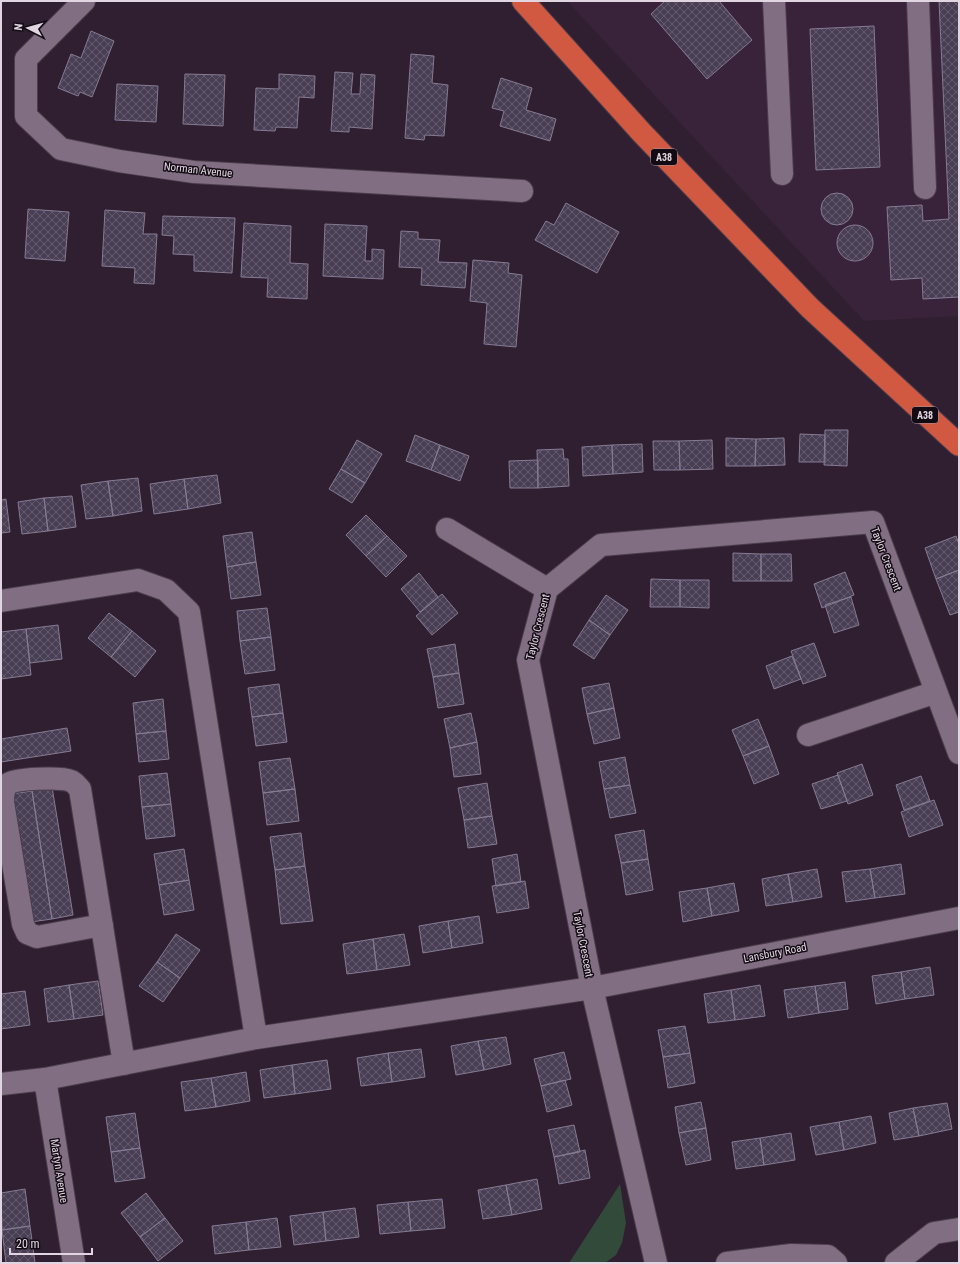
<svg xmlns="http://www.w3.org/2000/svg" width="960" height="1264" font-family="'Roboto Condensed',sans-serif">
  <style>
    .built { fill: #38233a }
    .grass { fill: #324a39 }
    .building { fill: url(#building-cross-hatch); stroke: #867b94 }
    .lines { fill: none; stroke-linecap: round; stroke-linejoin: round }
    .minor-casing { stroke: #4b3d4c; stroke-width: 24 }
    .highway-casing { stroke: #4b3d4c; stroke-width: 24 }
    .minor { stroke: #826e83; stroke-width: 22 }
    .highway { stroke: #d15841; stroke-width: 22 }
    .labels { text-anchor: middle; dominant-baseline: central; stroke-width: 3; stroke-linejoin: round; paint-order: stroke }
    .shield { fill: #130b13; stroke: #a298a3; stroke-width: 1 }
    .shield-label { font-size: 10px; font-weight: bold; fill: #e0d5e1 }
    .street-label { font-size: 11px; fill: #e0d5e1; stroke: #130b13 }
  </style>
  <defs>
    <pattern id="building-cross-hatch" width="8" height="8" patternUnits="userSpaceOnUse"><rect width="8" height="8" fill="#493f55"/><path d="M0 0l8 8M0 8l8-8" fill="none" stroke="#635a6d"/></pattern>
  </defs>
  <rect width="100%" height="100%" fill="#2f1f30"/>
  <path class="built" d="M 567,1 L 959,1 L 959,316 L 864,321 Z"/>
  <path class="grass" d="M 620,1184 L 626,1223 L 622,1243 L 616,1255 L 605,1263 L 569,1263 Z"/>
  <path class="building" d="M 665,1 L 719,1 L 752,40 L 707,79 L 651,14 Z
    M 939,1 L 959,1 L 959,297 L 923,299 L 922,278 L 891,280 L 887,207 L 922,205 L 923,221 L 949,219 Z
    M 874,26 L 880,167 L 816,170 L 810,29 Z
    M 91,31 L 114,41 L 92,97 L 80,92 L 78,96 L 58,88 L 71,54 L 81,58 Z
    M 411,54 L 434,56 L 432,83 L 448,85 L 444,136 L 425,135 L 424,140 L 405,138 Z
    M 335,72 L 353,73 L 351,94 L 360,94 L 361,74 L 375,75 L 372,129 L 349,127 L 349,132 L 331,131 Z
    M 185,74 L 225,75 L 223,126 L 183,124 Z
    M 279,74 L 315,76 L 314,98 L 299,97 L 297,128 L 276,127 L 275,131 L 254,130 L 256,88 L 279,89 Z
    M 501,78 L 532,88 L 526,110 L 556,119 L 550,141 L 500,126 L 504,111 L 492,108 Z
    M 117,84 L 158,86 L 156,122 L 115,120 Z
    M821 209a16 16 0 1 1 32 0a16 16 0 1 1-32 0Z
    M 566,203 L 619,232 L 597,273 L 535,240 L 546,221 L 554,225 Z
    M 28,209 L 69,212 L 65,261 L 25,258 Z
    M 105,210 L 145,213 L 143,234 L 157,234 L 154,284 L 134,283 L 135,268 L 102,266 Z
    M 163,216 L 235,218 L 232,273 L 194,271 L 194,255 L 173,254 L 174,236 L 162,235 Z
    M 244,223 L 291,226 L 290,263 L 308,264 L 307,299 L 267,297 L 268,278 L 241,277 Z
    M 325,224 L 367,226 L 365,261 L 372,261 L 372,249 L 384,250 L 383,279 L 323,276 Z
    M837 243a18 18 0 1 1 36 0a18 18 0 1 1-36 0Z
    M 401,231 L 418,232 L 418,239 L 440,240 L 438,262 L 467,263 L 465,288 L 421,285 L 422,268 L 399,267 Z
    M 473,260 L 509,263 L 508,273 L 522,275 L 516,347 L 484,344 L 487,303 L 470,301 Z
    M 825,430 L 848,430 L 847,466 L 824,465 Z
    M 800,434 L 825,435 L 825,462 L 799,462 Z
    M 415,435 L 440,445 L 431,470 L 406,461 Z
    M 726,438 L 756,439 L 755,466 L 726,466 Z
    M 784,438 L 785,465 L 755,466 L 756,439 Z
    M 357,440 L 382,454 L 365,483 L 341,469 Z
    M 712,440 L 713,469 L 680,470 L 679,441 Z
    M 653,441 L 679,441 L 680,470 L 654,470 Z
    M 642,444 L 643,472 L 613,474 L 612,445 Z
    M 440,445 L 469,456 L 460,481 L 431,470 Z
    M 612,445 L 613,474 L 583,476 L 582,447 Z
    M 563,449 L 564,459 L 568,459 L 569,486 L 538,488 L 537,450 Z
    M 538,460 L 538,488 L 510,488 L 509,461 Z
    M 341,469 L 365,483 L 352,503 L 329,489 Z
    M 217,475 L 221,503 L 188,509 L 184,479 Z
    M 138,478 L 142,511 L 113,516 L 108,481 Z
    M 184,479 L 188,509 L 154,514 L 150,484 Z
    M 108,481 L 113,516 L 86,519 L 81,485 Z
    M 72,496 L 76,527 L 48,531 L 44,498 Z
    M 44,498 L 48,531 L 22,534 L 18,502 Z
    M 6,499 L 10,532 L 1,533 L 1,500 Z
    M 366,515 L 387,536 L 366,556 L 346,535 Z
    M 252,532 L 256,562 L 227,567 L 223,536 Z
    M 387,536 L 407,556 L 386,577 L 366,556 Z
    M 956,536 L 959,544 L 959,570 L 936,579 L 925,548 Z
    M 733,553 L 761,554 L 761,581 L 733,581 Z
    M 761,554 L 791,554 L 792,581 L 761,581 Z
    M 256,562 L 261,595 L 231,599 L 227,567 Z
    M 959,570 L 959,612 L 950,615 L 936,579 Z
    M 845,572 L 854,595 L 822,608 L 814,584 Z
    M 419,573 L 438,597 L 420,612 L 401,589 Z
    M 651,579 L 680,580 L 680,607 L 650,607 Z
    M 680,580 L 709,580 L 709,608 L 680,607 Z
    M 442,594 L 458,613 L 432,635 L 416,616 Z
    M 606,595 L 628,610 L 610,635 L 589,620 Z
    M 851,597 L 859,625 L 834,633 L 825,605 Z
    M 267,608 L 271,637 L 240,641 L 237,611 Z
    M 109,613 L 132,631 L 111,657 L 88,638 Z
    M 589,620 L 610,635 L 594,659 L 573,645 Z
    M 58,625 L 62,659 L 30,663 L 26,629 Z
    M 26,629 L 31,675 L 1,679 L 1,632 Z
    M 132,631 L 156,651 L 135,677 L 111,657 Z
    M 271,637 L 275,670 L 245,674 L 240,641 Z
    M 814,643 L 826,676 L 803,684 L 791,651 Z
    M 455,644 L 459,673 L 433,677 L 427,649 Z
    M 792,656 L 801,679 L 774,689 L 766,666 Z
    M 459,673 L 464,704 L 438,708 L 433,677 Z
    M 609,683 L 614,708 L 587,714 L 582,688 Z
    M 279,684 L 283,713 L 252,717 L 248,688 Z
    M 163,699 L 166,731 L 136,734 L 133,703 Z
    M 614,708 L 620,738 L 594,744 L 587,714 Z
    M 283,713 L 287,742 L 256,746 L 252,717 Z
    M 471,713 L 477,742 L 450,748 L 444,719 Z
    M 758,719 L 769,746 L 743,756 L 732,730 Z
    M 67,728 L 71,751 L 1,762 L 1,739 Z
    M 166,731 L 169,759 L 139,762 L 136,734 Z
    M 477,742 L 481,774 L 454,777 L 450,748 Z
    M 769,746 L 779,774 L 754,784 L 743,756 Z
    M 625,757 L 630,785 L 604,789 L 599,762 Z
    M 290,758 L 295,789 L 263,793 L 259,762 Z
    M 862,764 L 873,795 L 848,804 L 837,773 Z
    M 167,773 L 171,804 L 142,807 L 139,776 Z
    M 838,775 L 847,801 L 821,809 L 812,784 Z
    M 921,776 L 930,801 L 904,810 L 896,785 Z
    M 487,783 L 492,816 L 464,820 L 458,788 Z
    M 630,785 L 636,813 L 610,818 L 604,789 Z
    M 52,787 L 73,915 L 52,919 L 32,791 Z
    M 295,789 L 299,821 L 267,825 L 263,793 Z
    M 32,791 L 52,919 L 31,922 L 11,794 Z
    M 934,800 L 943,825 L 909,837 L 901,812 Z
    M 171,804 L 175,836 L 146,839 L 142,807 Z
    M 492,816 L 497,844 L 468,848 L 464,820 Z
    M 644,830 L 648,859 L 621,863 L 615,835 Z
    M 301,833 L 305,866 L 275,870 L 270,837 Z
    M 184,849 L 189,880 L 159,885 L 154,854 Z
    M 517,854 L 521,882 L 496,886 L 492,859 Z
    M 648,859 L 653,890 L 626,895 L 621,863 Z
    M 901,864 L 905,894 L 875,898 L 870,869 Z
    M 305,866 L 313,921 L 281,924 L 275,870 Z
    M 817,869 L 822,897 L 793,902 L 788,874 Z
    M 870,869 L 875,898 L 846,902 L 842,872 Z
    M 788,874 L 793,902 L 766,906 L 762,879 Z
    M 189,880 L 194,910 L 164,915 L 159,885 Z
    M 525,881 L 529,908 L 497,913 L 492,886 Z
    M 734,883 L 739,911 L 712,916 L 707,888 Z
    M 707,888 L 712,916 L 683,922 L 679,892 Z
    M 479,916 L 483,943 L 452,948 L 448,921 Z
    M 448,921 L 452,948 L 423,953 L 419,926 Z
    M 176,934 L 200,950 L 180,978 L 157,962 Z
    M 404,934 L 410,965 L 377,970 L 373,939 Z
    M 373,939 L 377,970 L 347,974 L 343,944 Z
    M 157,962 L 180,978 L 163,1002 L 139,986 Z
    M 930,967 L 934,995 L 905,999 L 901,972 Z
    M 901,972 L 905,999 L 876,1004 L 872,976 Z
    M 98,981 L 103,1015 L 74,1019 L 69,985 Z
    M 845,982 L 848,1009 L 819,1013 L 815,986 Z
    M 69,985 L 74,1019 L 48,1022 L 44,989 Z
    M 760,985 L 765,1016 L 735,1020 L 731,990 Z
    M 815,986 L 819,1013 L 788,1018 L 784,990 Z
    M 731,990 L 735,1020 L 708,1023 L 704,994 Z
    M 25,991 L 30,1025 L 1,1029 L 1,994 Z
    M 685,1026 L 690,1053 L 663,1057 L 658,1030 Z
    M 506,1037 L 511,1064 L 484,1070 L 478,1041 Z
    M 478,1041 L 484,1070 L 456,1075 L 451,1046 Z
    M 421,1049 L 425,1077 L 392,1082 L 388,1053 Z
    M 564,1052 L 571,1079 L 541,1086 L 534,1059 Z
    M 388,1053 L 392,1082 L 361,1086 L 357,1058 Z
    M 690,1053 L 695,1083 L 668,1088 L 663,1057 Z
    M 327,1060 L 331,1089 L 295,1094 L 292,1065 Z
    M 292,1065 L 295,1094 L 264,1098 L 260,1070 Z
    M 246,1072 L 250,1101 L 216,1107 L 211,1078 Z
    M 211,1078 L 216,1107 L 185,1111 L 181,1082 Z
    M 565,1080 L 572,1105 L 547,1112 L 541,1086 Z
    M 701,1102 L 706,1128 L 679,1133 L 675,1107 Z
    M 947,1103 L 952,1129 L 919,1136 L 913,1108 Z
    M 913,1108 L 919,1136 L 894,1140 L 889,1113 Z
    M 135,1113 L 140,1148 L 111,1152 L 106,1117 Z
    M 871,1116 L 876,1143 L 844,1150 L 839,1122 Z
    M 839,1122 L 844,1150 L 816,1155 L 810,1127 Z
    M 574,1125 L 580,1152 L 554,1157 L 548,1130 Z
    M 706,1128 L 711,1160 L 686,1165 L 679,1133 Z
    M 791,1133 L 795,1160 L 764,1165 L 760,1138 Z
    M 760,1138 L 764,1165 L 736,1169 L 732,1142 Z
    M 140,1148 L 145,1178 L 115,1182 L 111,1152 Z
    M 585,1150 L 590,1178 L 559,1184 L 554,1157 Z
    M 537,1179 L 542,1209 L 512,1215 L 506,1185 Z
    M 506,1185 L 512,1215 L 483,1219 L 478,1190 Z
    M 25,1189 L 30,1226 L 2,1230 L 1,1193 Z
    M 146,1193 L 165,1218 L 140,1237 L 121,1213 Z
    M 442,1199 L 445,1228 L 411,1231 L 408,1202 Z
    M 408,1202 L 411,1231 L 380,1234 L 377,1205 Z
    M 355,1208 L 359,1237 L 326,1241 L 323,1212 Z
    M 323,1212 L 326,1241 L 294,1245 L 290,1216 Z
    M 165,1218 L 183,1241 L 158,1261 L 140,1237 Z
    M 277,1218 L 281,1247 L 249,1250 L 246,1222 Z
    M 246,1222 L 249,1250 L 215,1254 L 212,1226 Z
    M 30,1226 L 35,1263 L 6,1263 L 2,1230 Z"/>
  <g class="lines">
    <defs>
      <path id="minor" d="M 84,1 L 26,59 L 26,116 L 61,149 L 119,161 L 194,172 L 522,191
        M 774,1 L 782,174
        M 918,1 L 925,188
        M 447,529 L 547,589
        M 1,601 L 138,580 L 166,590 L 189,612 L 256,1038
        M 808,735 L 936,692
        M 102,925 L 37,937 L 27,933 L 23,924 L 3,802 C 3,795 3,789 8,784 C 14,778 62,777 71,781 C 74,782 77,786 80,789 L 124,1064
        M 45,1079 L 74,1263
        M 1,1084 L 45,1079 L 256,1038 L 592,988 L 959,918
        M 656,1263 L 592,988 L 528,660 L 547,589 L 601,545 L 873,522 L 959,753
        M 727,1263 L 791,1255 L 828,1256 L 836,1263
        M 896,1263 L 934,1233 L 959,1229"/>
      <path id="highway" d="M 523,1 L 642,133 L 810,308 L 959,445"/>
    </defs>
    <use href="#minor" class="minor-casing"/>
    <use href="#highway" class="highway-casing"/>
    <use href="#minor" class="minor"/>
    <use href="#highway" class="highway"/>
  </g>
  <g class="labels">
    <g class="shield">
      <rect x="651" y="149" width="26" height="16" rx="3"/>
      <rect x="912" y="407" width="26" height="16" rx="3"/>
    </g>
    <g class="shield-label">
      <text x="664" y="157">A38</text>
      <text x="925" y="415">A38</text>
    </g>
    <g class="street-label">
      <text transform="translate(198 170) rotate(6)">Norman Avenue</text>
      <text transform="translate(886 559) rotate(69)">Taylor Crescent</text>
      <text transform="translate(538 627) rotate(-76)">Taylor Crescent</text>
      <text transform="translate(583 944) rotate(79)">Taylor Crescent</text>
      <text transform="translate(775 953) rotate(-11)">Lansbury Road</text>
      <text transform="translate(59 1171) rotate(81)">Martyn Avenue</text>
    </g>
  </g>
  <rect width="960" height="1264" fill="none" stroke="#e0d5e1" stroke-width="4"/>
  <g transform="translate(28 28) rotate(276)" stroke="#130b13" stroke-width="3" paint-order="stroke">
  <path d="M0-3L7 15L0 10L-7 15Z" fill="#e0d5e1"/>
  <text y="-6" font-size="11" font-weight="bold" text-anchor="middle" fill="#e0d5e1">N</text>
  </g>
  <path d="M10 1248v6h82v-6" fill="none" stroke="#e0d5e1" stroke-width="2"/>
  <text x="16" y="1248" font-size="12" fill="#e0d5e1" stroke="#130b13" stroke-width="3" paint-order="stroke">20 m</text>
</svg>
